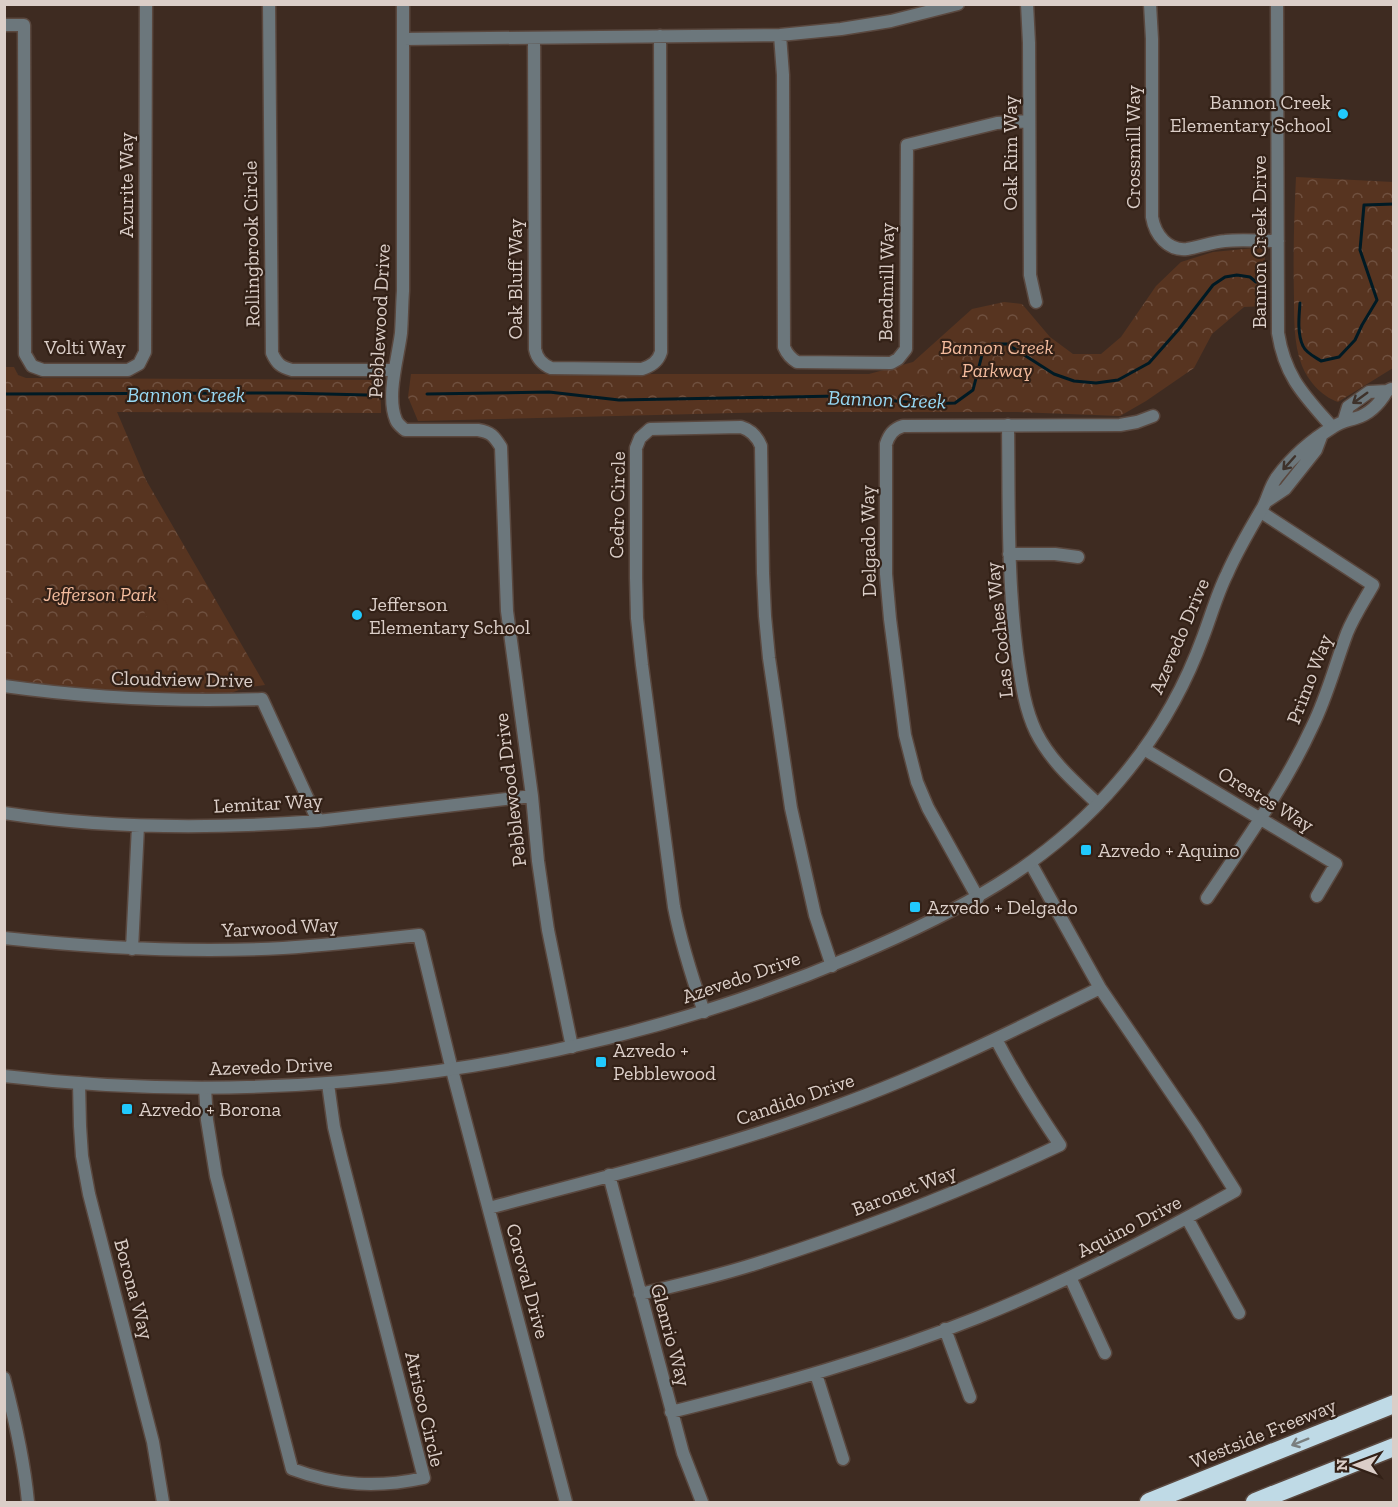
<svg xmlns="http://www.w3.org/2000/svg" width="1398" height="1507" font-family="'Zilla Slab',serif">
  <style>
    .park { fill: url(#park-crowns) }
    .pitch { fill: #573420 }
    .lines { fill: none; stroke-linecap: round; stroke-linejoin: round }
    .stream { stroke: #001a24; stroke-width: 3 }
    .minor-casing { stroke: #5a483f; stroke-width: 15 }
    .tertiary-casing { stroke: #5a483f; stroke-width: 15 }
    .motorway-casing { stroke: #5a483f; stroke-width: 21 }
    .minor { stroke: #6c777c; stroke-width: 12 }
    .tertiary { stroke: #6c777c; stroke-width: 12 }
    .motorway { stroke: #bfdae6; stroke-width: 18 }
    .oneway { stroke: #3e322b }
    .oneway2 { stroke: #797e7e }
    .poi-dot { fill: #21c9fd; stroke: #332117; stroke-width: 2 }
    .labels { text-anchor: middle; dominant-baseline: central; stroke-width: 4.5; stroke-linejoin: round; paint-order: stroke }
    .poi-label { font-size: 20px; fill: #dbcec8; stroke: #332117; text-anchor: start }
    .street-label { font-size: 20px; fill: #dbcec8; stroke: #332117 }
    .park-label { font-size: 20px; font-style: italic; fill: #f3bb9d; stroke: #332117 }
    .water-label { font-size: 21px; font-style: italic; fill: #97d8f4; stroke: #332117 }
  </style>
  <defs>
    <pattern id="park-crowns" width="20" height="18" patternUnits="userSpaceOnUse" patternTransform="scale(1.5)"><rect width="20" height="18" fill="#573420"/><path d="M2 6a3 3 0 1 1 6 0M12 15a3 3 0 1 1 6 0" fill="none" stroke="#6f503f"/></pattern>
  </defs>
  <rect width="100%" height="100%" fill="#3e2b21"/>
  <path class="park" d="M 1296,177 L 1393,182 L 1393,368 L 1338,402 C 1321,396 1307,380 1301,363 C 1294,344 1294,318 1294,298 C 1293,257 1294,217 1296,177 Z
    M 1265,247 L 1264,306 L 1244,307 L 1212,334 L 1194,368 L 1146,401 L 1120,416 L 1017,412 L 772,412 L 418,421 L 408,397 L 411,374 L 869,374 L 913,362 L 972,309 L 1004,302 L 1022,304 L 1050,337 L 1073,354 L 1101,354 L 1121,337 L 1156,286 L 1181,262 L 1213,252 Z
    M 5,367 L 14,367 L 18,375 L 26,378 L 373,380 C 381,390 381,401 381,413 L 117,412 L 146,480 L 265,685 L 244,688 L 231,693 L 179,694 L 82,689 L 5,679 Z"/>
  <path class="pitch" d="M144 609a12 12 0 1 1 24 0a12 12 0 1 1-24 0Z"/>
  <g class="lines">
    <path class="stream" d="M 1300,303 C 1299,316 1297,334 1303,346 C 1306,353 1315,357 1321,361 L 1339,357 L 1355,340 L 1362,325 L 1377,300 L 1360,250 L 1364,205 L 1394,204
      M 4,394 L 286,393 L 367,395
      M 427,394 L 549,392 L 619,400 L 838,396 L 930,404 L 955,403 L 973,390 L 983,351 L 992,344 L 1007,344 L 1054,374 L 1074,381 L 1096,383 L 1118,380 L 1149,363 L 1179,329 L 1213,285 L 1225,277 L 1237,275 L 1250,277 L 1256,282"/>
    <defs>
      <path id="minor" d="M 269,4 L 272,353 C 277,364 281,367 292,370 L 394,370
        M 403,4 L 403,291 C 402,305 402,319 401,333 C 398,358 386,396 396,420 C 398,425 402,427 405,430 L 478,430 C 491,432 494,436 501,447 L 507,611 L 532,796 L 538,861 L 548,930 L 572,1047
        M 1027,4 L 1029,43 L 1030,275 L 1036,302
        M 1150,4 L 1152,39 L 1152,217 C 1155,235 1168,251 1187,249 C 1200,247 1212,242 1225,241 C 1242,239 1260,241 1278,241
        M 1277,4 L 1278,333 C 1285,377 1304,395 1332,427
        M 4,25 L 24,25 L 25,354 L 32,366 L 43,370 L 128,370 L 139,364 L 145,352 L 146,4
        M 780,35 L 783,75 L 784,347 C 787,354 790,358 797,362 L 891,363 L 898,359 L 906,349 L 907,145 L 997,123 L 1029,121
        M 534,38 L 535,349 C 537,359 542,364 551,368 L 642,369 C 651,366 658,362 661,352 L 660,36
        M 403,39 L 780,35 L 841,29 L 891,21 L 958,4
        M 1008,425 C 1009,501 1007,577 1017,653 C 1021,680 1024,707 1036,732 C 1051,762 1075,782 1098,804
        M 1009,554 L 1055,554 L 1078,557
        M 4,686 C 90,698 175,702 262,699 L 318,821
        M 1144,749 L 1336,864 L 1317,896
        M 4,813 C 108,829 213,829 318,821 L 532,796
        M 978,898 L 928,808 L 917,782 L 905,735 L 890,619 L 886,574 L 886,444 C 889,435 893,429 903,426 L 1120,425 L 1137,422 L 1153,416
        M 1207,898 C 1244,843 1284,788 1312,727 C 1327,697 1335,665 1347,633 C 1354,616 1364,601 1373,585 L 1261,512
        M 4,938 C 97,948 190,953 283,948 C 328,945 374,940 419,935 L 452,1070 L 566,1502
        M 132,949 L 138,826
        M 704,1012 C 692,977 681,943 674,907 L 642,665 L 637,618 L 636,578 L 636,448 L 640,438 L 650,429 L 741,427 C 751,430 757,436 761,446 L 763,573 L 765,616 L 769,658 L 791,808 L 815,915 L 832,966
        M 79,1083 L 80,1126 L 82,1156 L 89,1194 L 153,1442 L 163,1502
        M 205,1088 L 207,1120 L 216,1176 L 292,1469 C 337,1486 378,1488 424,1478 L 341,1156 L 334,1127 L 328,1084
        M 609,1175 L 683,1453 L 702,1502
        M 489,1208 C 604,1177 721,1149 834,1107 C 926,1074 1013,1031 1100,988
        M 1187,1218 L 1239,1313
        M 1070,1277 L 1105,1353
        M 640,1294 C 679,1285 717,1276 755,1264 C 859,1231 961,1192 1060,1145 C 1037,1111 1015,1076 996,1039
        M 945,1329 L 970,1397
        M 816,1374 L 843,1459
        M 4,1378 C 15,1420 24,1459 28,1502
        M 671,1412 C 776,1386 879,1357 979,1317 C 1068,1281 1152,1238 1235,1191 L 1196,1129 L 1100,988 L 1031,864"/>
      <path id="tertiary" d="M 1344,420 L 1348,407 L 1369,392 L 1387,391 L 1391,389
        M 1267,501 L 1285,489 L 1316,450 L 1322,434
        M 4,1076 C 293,1110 587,1069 854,956 C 955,913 1046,867 1118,782 C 1155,739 1184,689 1203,637 C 1211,616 1217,594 1227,574 C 1237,551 1250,529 1263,507 C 1268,498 1270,486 1277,477 C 1292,457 1311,440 1333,427 C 1342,421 1347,421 1356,418 C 1370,414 1380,403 1387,391"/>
      <path id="motorway" d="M 1149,1502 L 1394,1404
        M 1255,1502 L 1394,1447"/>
    </defs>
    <use href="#minor" class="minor-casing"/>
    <use href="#tertiary" class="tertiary-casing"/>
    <use href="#motorway" class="motorway-casing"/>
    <use href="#minor" class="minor"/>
    <use href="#tertiary" class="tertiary"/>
    <use href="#motorway" class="motorway"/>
  </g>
  <defs><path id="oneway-shaft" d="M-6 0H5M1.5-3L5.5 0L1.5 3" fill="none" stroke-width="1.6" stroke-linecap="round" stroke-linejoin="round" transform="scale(1.5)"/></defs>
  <g class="oneway">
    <use href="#oneway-shaft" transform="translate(1360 398) rotate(144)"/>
    <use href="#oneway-shaft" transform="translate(1289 463) rotate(132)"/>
  </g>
  <use class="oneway2" href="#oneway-shaft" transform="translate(1300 1442) rotate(158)"/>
  <g class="poi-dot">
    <circle cx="1343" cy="114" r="6"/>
    <circle cx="357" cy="615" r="6"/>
    <rect x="1080" y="844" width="12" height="12" rx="3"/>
    <rect x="909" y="901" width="12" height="12" rx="3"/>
    <rect x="595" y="1056" width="12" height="12" rx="3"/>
    <rect x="121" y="1103" width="12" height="12" rx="3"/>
  </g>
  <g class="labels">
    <g class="poi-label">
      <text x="1331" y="102" text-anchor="end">Bannon Creek<tspan x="1331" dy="23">Elementary School</tspan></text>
      <text x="369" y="604">Jefferson<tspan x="369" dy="23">Elementary School</tspan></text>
      <text x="1098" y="850">Azvedo + Aquino</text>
      <text x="927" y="907">Azvedo + Delgado</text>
      <text x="613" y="1050">Azvedo +<tspan x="613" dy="23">Pebblewood</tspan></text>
      <text x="139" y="1109">Azvedo + Borona</text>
    </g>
    <g class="street-label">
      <text transform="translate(1133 147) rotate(-90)">Crossmill Way</text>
      <text transform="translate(1010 153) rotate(-90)">Oak Rim Way</text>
      <text transform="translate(126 185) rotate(-90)">Azurite Way</text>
      <text transform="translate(1259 242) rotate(-90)">Bannon Creek Drive</text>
      <text transform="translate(251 244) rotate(-91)">Rollingbrook Circle</text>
      <text transform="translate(515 279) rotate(-90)">Oak Bluff Way</text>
      <text transform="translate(886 282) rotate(-89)">Bendmill Way</text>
      <text transform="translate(379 321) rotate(-87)">Pebblewood Drive</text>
      <text x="85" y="347">Volti Way</text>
      <text transform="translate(617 505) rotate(-89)">Cedro Circle</text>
      <text transform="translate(868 541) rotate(-91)">Delgado Way</text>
      <text transform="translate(999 630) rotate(-96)">Las Coches Way</text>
      <text transform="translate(1179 636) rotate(-67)">Azevedo Drive</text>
      <text transform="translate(182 679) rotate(1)">Cloudview Drive</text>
      <text transform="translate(1309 679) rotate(-69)">Primo Way</text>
      <text transform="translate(510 790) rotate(-97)">Pebblewood Drive</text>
      <text transform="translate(1266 799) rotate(31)">Orestes Way</text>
      <text transform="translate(268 803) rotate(-3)">Lemitar Way</text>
      <text transform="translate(280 927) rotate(-3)">Yarwood Way</text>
      <text transform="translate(741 977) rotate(-19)">Azevedo Drive</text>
      <text transform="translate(271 1066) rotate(-2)">Azevedo Drive</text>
      <text transform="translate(795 1099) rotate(-19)">Candido Drive</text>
      <text transform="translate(904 1190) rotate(-21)">Baronet Way</text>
      <text transform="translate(1129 1226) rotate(-27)">Aquino Drive</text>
      <text transform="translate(528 1281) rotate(75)">Coroval Drive</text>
      <text transform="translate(134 1289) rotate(75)">Borona Way</text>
      <text transform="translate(671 1335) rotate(75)">Glenrio Way</text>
      <text transform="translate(425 1409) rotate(77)">Atrisco Circle</text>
      <text transform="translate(1263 1433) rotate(-22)">Westside Freeway</text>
    </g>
    <g class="park-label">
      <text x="997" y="347">Bannon Creek<tspan x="997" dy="23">Parkway</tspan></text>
      <text x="100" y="594">Jefferson Park</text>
    </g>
    <g class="water-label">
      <text x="186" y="394">Bannon Creek</text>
      <text transform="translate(887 399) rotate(2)">Bannon Creek</text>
    </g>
  </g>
  <rect width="1398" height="1507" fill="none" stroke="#dbcec8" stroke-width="12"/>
  <g transform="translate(1356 1465) rotate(270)" stroke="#332117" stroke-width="4.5" paint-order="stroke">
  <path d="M0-4.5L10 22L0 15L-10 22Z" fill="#dbcec8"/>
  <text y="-9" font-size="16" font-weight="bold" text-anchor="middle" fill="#dbcec8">N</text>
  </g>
</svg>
